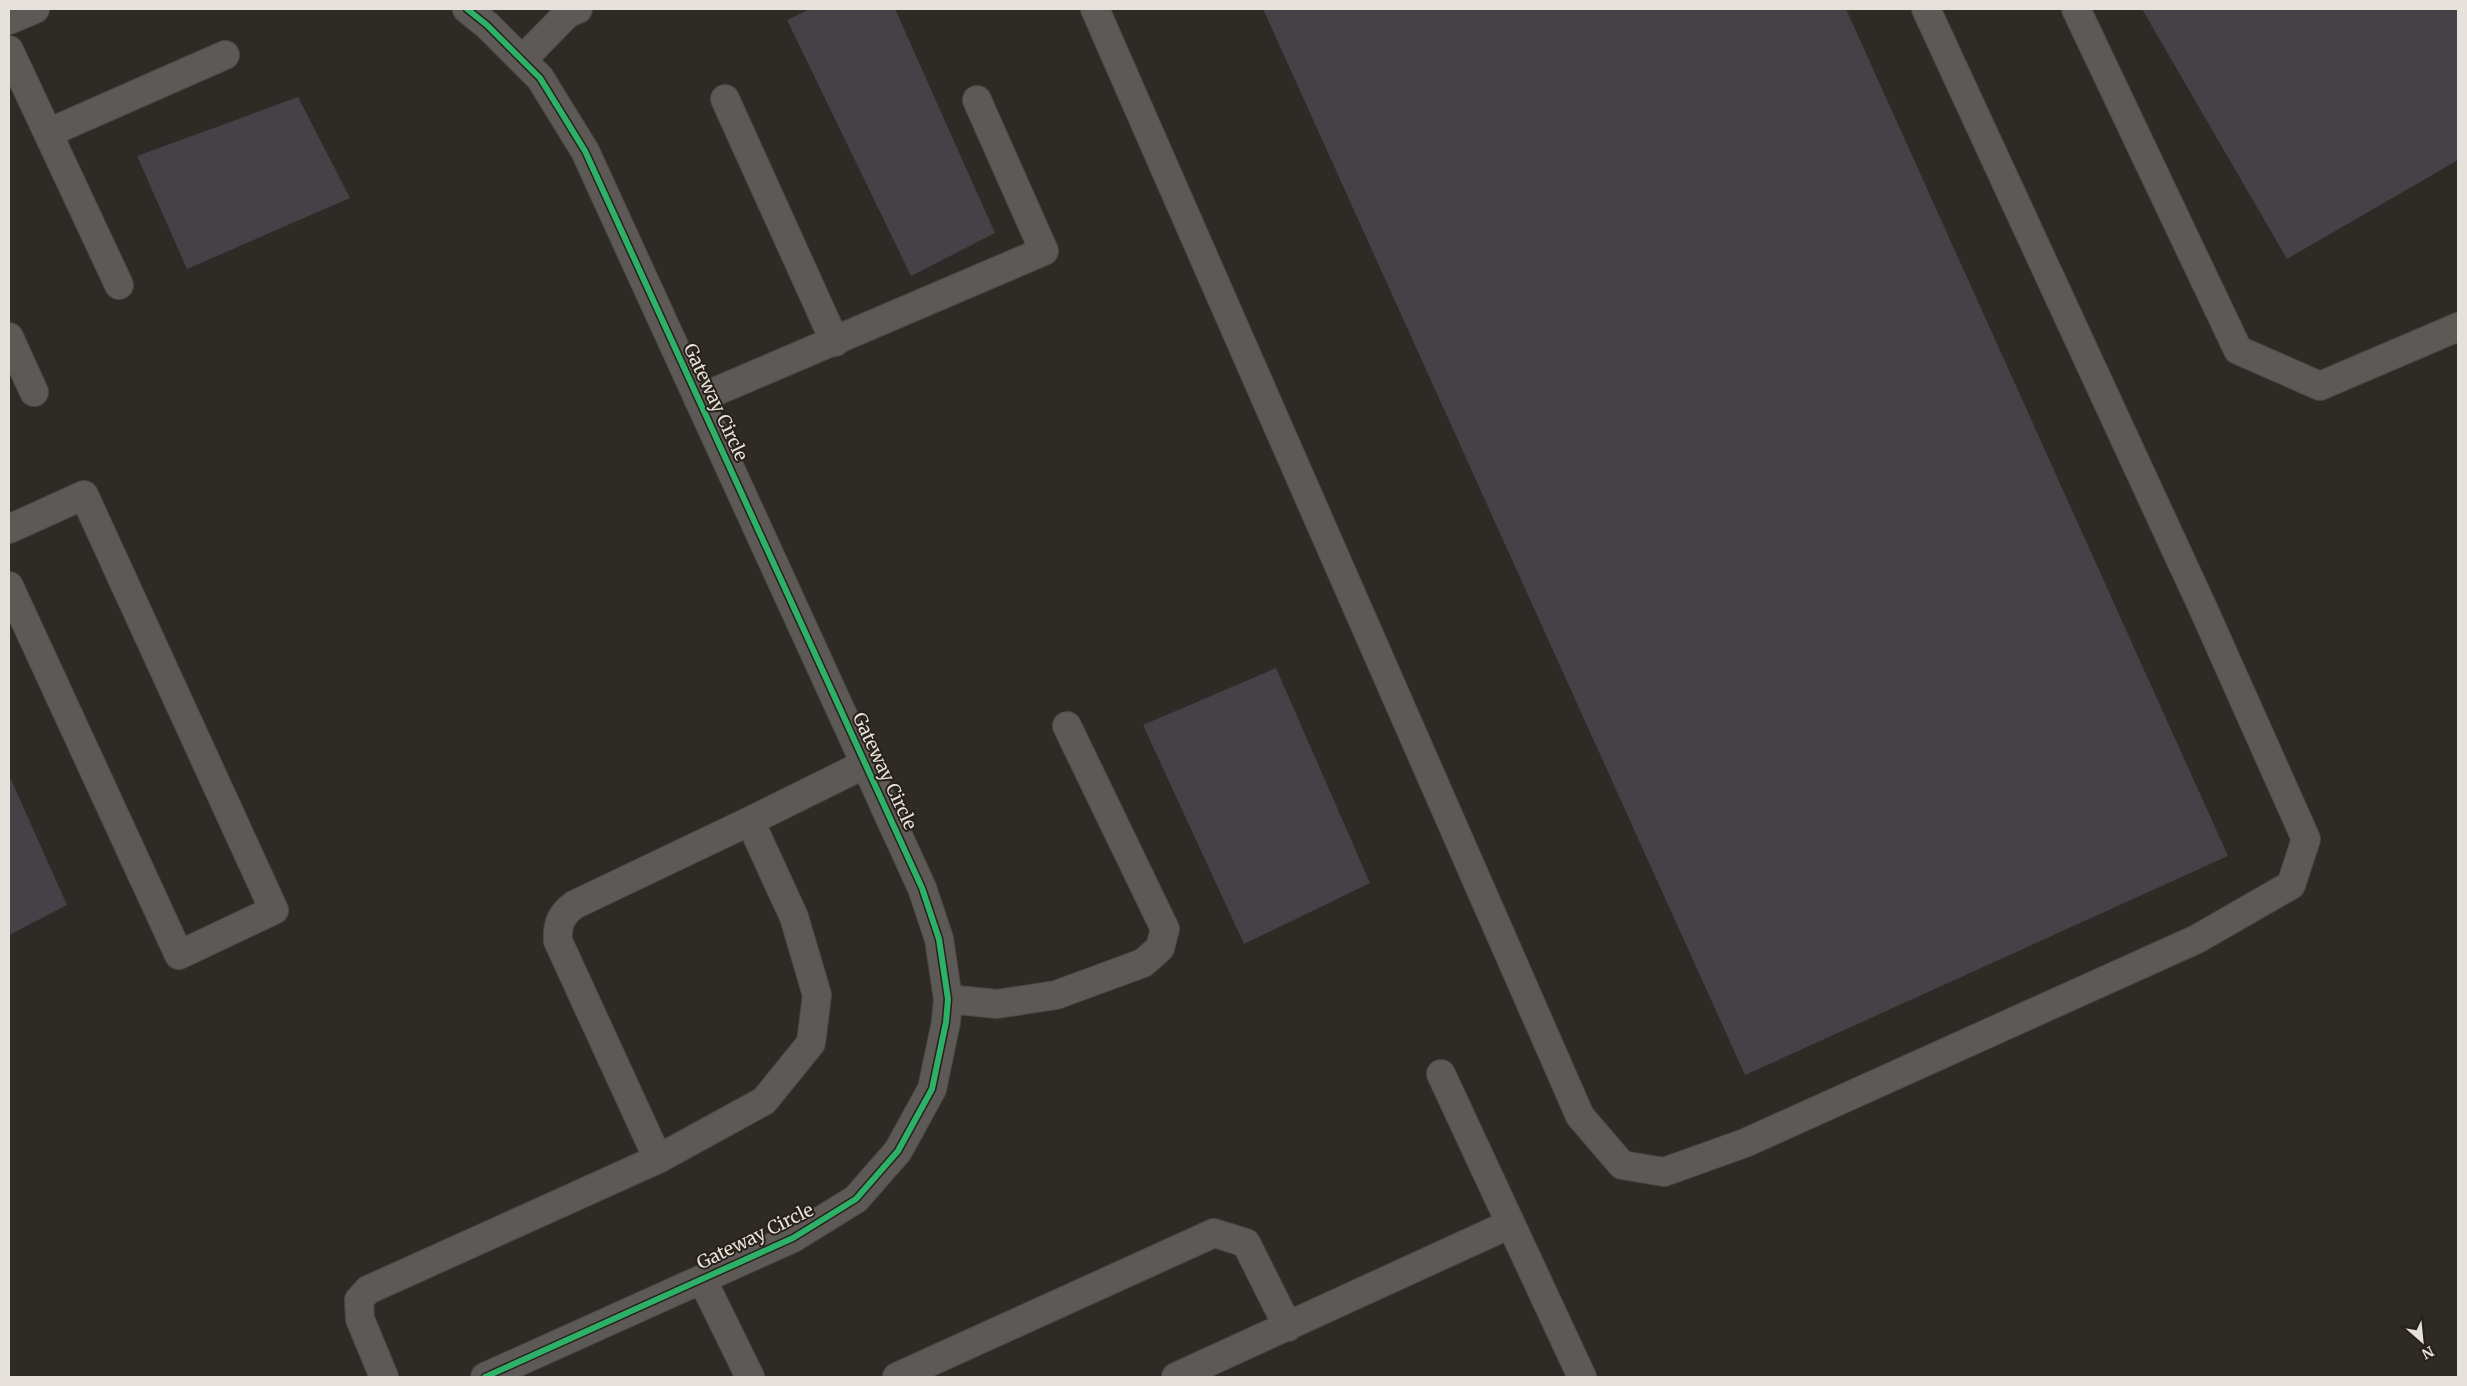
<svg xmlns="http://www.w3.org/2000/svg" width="2467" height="1386" font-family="Merriweather,serif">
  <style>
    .building { fill: #464047 }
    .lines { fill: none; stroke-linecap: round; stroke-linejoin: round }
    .minor-casing { stroke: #4c4844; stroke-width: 30 }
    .minor { stroke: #5c5956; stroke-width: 28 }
    .cycleway-casing { stroke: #282119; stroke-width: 9 }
    .cycleway { stroke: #2db169; stroke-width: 6 }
    .labels { text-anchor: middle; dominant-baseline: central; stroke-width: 4; stroke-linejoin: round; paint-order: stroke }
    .street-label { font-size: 18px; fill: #e6e1db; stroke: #282119 }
  </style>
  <rect width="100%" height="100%" fill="#2e2a26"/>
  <path class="building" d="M 810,9 L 895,9 L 995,233 L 911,276 L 787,20 Z
    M 1263,9 L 1846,9 L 2228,856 L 1745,1075 Z
    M 2142,9 L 2458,9 L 2458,160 L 2287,259 Z
    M 298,97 L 350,198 L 187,269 L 137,156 Z
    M 1276,668 L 1370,883 L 1244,944 L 1143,725 Z
    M 9,775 L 67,905 L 9,935 Z"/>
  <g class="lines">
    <defs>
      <path id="minor" d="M 467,9 L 487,25 L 540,78 L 585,151 L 922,888 L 939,939 L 948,999 L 946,1022 L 932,1089 L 898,1151 L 856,1199 L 793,1238 L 485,1377
        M 1095,9 L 1580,1116 L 1622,1165 L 1664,1172 L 1745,1143 L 2197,939 L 2291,885 L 2306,839 L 2202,606 L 1926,9
        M 2076,9 L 2238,350 L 2320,386 L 2458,327
        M 9,20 L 35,9
        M 9,50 L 119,285
        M 522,60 L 568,13 L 578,9
        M 725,99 L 835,342
        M 48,133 L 225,55
        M 9,337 L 34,392
        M 698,399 L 1044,251 L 977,100
        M 9,529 L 84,495 L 274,910 L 179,955 L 9,586
        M 948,999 L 997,1004 L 1056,995 L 1143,963 L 1160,948 L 1165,929 L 1067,726
        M 1441,1074 L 1582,1377
        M 658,1159 L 558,941 C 557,924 561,915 574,905 L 750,821
        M 702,1279 L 750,1377
        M 384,1377 L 360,1319 L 359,1300 L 368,1290 L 658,1159 L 764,1101 L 811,1043 L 817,995 L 794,917 L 750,821 L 865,764
        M 897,1377 L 1214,1233 L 1246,1243 L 1288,1327
        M 1176,1377 L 1510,1224"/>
    </defs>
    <use href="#minor" class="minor-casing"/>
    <use href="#minor" class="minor"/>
    <defs>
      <path id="cycleway" d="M 467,9 L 487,25 L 540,78 L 585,151 L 922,888 L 939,939 L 948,999 L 946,1022 L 932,1089 L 898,1151 L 856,1199 L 793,1238 L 485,1377"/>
    </defs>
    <use href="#cycleway" class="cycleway-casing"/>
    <use href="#cycleway" class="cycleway"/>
  </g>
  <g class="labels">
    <g class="street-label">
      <text transform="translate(716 402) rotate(65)">Gateway Circle</text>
      <text transform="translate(885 771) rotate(65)">Gateway Circle</text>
      <text transform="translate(755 1236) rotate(-26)">Gateway Circle</text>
    </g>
  </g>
  <rect width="2467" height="1386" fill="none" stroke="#e6e1db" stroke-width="20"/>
  <g transform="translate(2422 1341) rotate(153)" stroke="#282119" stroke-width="4" paint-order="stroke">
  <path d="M0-4L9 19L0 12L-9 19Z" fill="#e6e1db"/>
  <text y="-8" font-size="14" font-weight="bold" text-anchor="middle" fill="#e6e1db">N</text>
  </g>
</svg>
